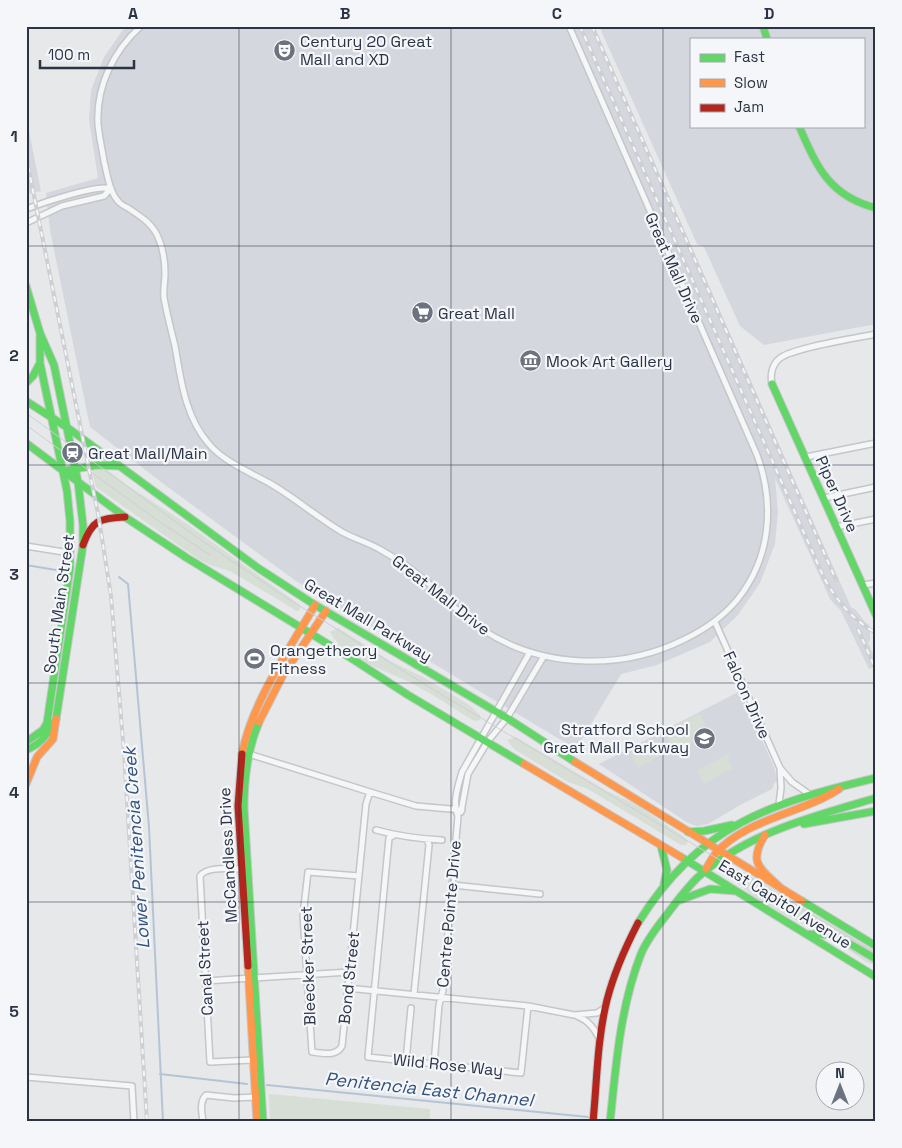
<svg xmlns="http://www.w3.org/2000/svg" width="902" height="1148" font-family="'Space Grotesk',sans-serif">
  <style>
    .built { fill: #d4d7dd; fill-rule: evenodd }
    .green { fill: #d6ded6 }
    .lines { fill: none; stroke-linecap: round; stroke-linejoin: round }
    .stream { stroke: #b4c4d5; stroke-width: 2 }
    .street-casing { stroke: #c4c6c8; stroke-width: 8 }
    .fast-casing { stroke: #c4c6c8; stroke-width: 9 }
    .slow-casing { stroke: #c4c6c8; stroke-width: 9 }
    .jam-casing { stroke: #c4c6c8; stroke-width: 9 }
    .street { stroke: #f5f6f7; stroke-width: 5 }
    .fast { stroke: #63d668; stroke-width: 7 }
    .slow { stroke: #ff974d; stroke-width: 7 }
    .jam { stroke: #b3261e; stroke-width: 7 }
    .tram { stroke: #cecfd2; stroke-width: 1 }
    .rail-casing { stroke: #cecfd2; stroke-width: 4 }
    .rail { stroke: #f4f6f9; stroke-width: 2; stroke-dasharray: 5.5; stroke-linecap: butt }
    .grid { fill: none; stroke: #2b3445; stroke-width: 1; stroke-opacity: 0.55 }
    .labels { text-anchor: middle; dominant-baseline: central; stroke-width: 4.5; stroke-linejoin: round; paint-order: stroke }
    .poi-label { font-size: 16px; fill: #2b3445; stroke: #f4f6f9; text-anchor: start }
    .street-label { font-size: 16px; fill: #2b3445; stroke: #f4f6f9 }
    .water-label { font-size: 18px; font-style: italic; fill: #34527a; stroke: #f4f6f9 }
    .neatline { fill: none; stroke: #2b3445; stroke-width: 2 }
    .grid-label { font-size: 16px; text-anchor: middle; font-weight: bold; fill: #2b3445 }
  </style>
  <rect width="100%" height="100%" fill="#e6e8ea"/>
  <path class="built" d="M 127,26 L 594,26 L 851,607 L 856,610 L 865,622 L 870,626 L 870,641 L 868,642 L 876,661 L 876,666 L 869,669 L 841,611 L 830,599 L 775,478 L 778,512 L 775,544 L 760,583 L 738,615 L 710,642 L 657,665 L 621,674 L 576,749 L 296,581 L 161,482 L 90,427 L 50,230 L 46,193 L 98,178 L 89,120 L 91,90 L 104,57 L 122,31 Z
    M 599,26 L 876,26 L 876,324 L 764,345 L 740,326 L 704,247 L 697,244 ZM 691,39 L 863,39 L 863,126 L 691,126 Z
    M 26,116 L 41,191 L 27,194 L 26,192 Z
    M 740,691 L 774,767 L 778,782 L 775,782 L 772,789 L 742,804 L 708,824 L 697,826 L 688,823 L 599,764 Z"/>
  <path class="green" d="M 101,468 L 105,468 L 127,485 L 187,524 L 300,605 L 300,610 L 297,611 L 230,571 L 210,565 L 198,559 L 96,487 L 92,469 Z
    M 338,628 L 392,662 L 423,677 L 471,706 L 480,715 L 480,720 L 474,721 C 453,708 433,694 411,683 C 386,670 343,658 330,632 Z
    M 699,713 L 710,732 L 689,744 L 673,748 L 665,732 Z
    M 516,737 L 607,791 L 635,804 L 683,836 L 688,841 L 686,845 L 681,845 L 588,789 L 568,782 L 514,749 L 507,740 Z
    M 652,744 L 659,756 L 638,768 L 631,755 Z
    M 727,754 L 730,758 L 728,760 L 733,768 L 704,784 L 697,771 Z
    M 739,871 L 746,873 L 816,915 L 876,949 L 876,965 L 868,963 C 853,953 838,942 822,934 C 800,922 745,897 732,876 Z
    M 269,1094 L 430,1109 L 430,1122 L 277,1122 L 270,1120 Z"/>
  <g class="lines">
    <path class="stream" d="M 26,565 L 62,571
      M 119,577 L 128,584 L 149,827 L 163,1122
      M 160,1074 L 247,1084
      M 267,1085 L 588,1117
      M 621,1121 L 634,1122"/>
    <defs>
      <path id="street" d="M 141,26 C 113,51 96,87 98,124 C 99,136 102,149 104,161 C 107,173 109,191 118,201 C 119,203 126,207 128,208 C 140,216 152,223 158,237 C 163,248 165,262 165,274 C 165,282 163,290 164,298 C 167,314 171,330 175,346 C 181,380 185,417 209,444 C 224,462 250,472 271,484 C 295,498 317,517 342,532 C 355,539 369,543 381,550 C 401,561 420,575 436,590 C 451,604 465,619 483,630 C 542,668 620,671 683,640 C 704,630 722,618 737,600 C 771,558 775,504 757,455 L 569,26
        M 26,209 C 45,202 92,186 111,188
        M 26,223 L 62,206 L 104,196 L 111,188
        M 772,384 C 770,375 772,365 779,359 C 790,348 857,338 876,334
        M 806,457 L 876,443
        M 824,498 L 876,487
        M 836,527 L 876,519
        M 26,546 L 70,553
        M 863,585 L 876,583
        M 715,622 L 780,768 L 792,782 L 809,794
        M 249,754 L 370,792
        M 779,804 L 781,788 L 780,768
        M 461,812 L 468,774 L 488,741 L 507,718 L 544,656
        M 376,830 C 398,836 419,839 442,840
        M 394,835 L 389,838 L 368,1057 L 521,1073 L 528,1006
        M 242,869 C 230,869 207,866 200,876 L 210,1062 L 253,1060
        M 359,876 L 308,872 L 303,915 L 312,1052 C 323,1053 336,1057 342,1046 L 366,804 L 370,792 L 416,806 L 462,810
        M 453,885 L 540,894
        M 205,981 L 349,972
        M 347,988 L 528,1006 L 574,1015 L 597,1013 L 606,1007
        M 414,994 L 429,845 L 427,839
        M 577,1016 C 589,1021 594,1028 600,1040
        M 406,1061 L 411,1008
        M 434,1064 L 439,1005 L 443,990 L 458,816 C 452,803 458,786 462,772 L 530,652
        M 26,1077 L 132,1086 L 134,1122
        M 203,1122 C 202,1113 199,1102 206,1095 L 234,1098 L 257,1097"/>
      <path id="fast" d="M 763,26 L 767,39
        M 799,126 C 817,167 829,196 876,208
        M 26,286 L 40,333 L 54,365 L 78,482 L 83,525 L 83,545 L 56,719 C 49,733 41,744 26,750
        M 26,383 L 33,376 L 40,363
        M 772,384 L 876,615
        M 26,401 L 68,428 L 258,568 L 315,605 L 507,718 L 575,762
        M 26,443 L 125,517 L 187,558 L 354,660 L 408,695 L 524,764
        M 63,471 L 97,465 L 119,466
        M 259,722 C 247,750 244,779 244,808 L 263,1122
        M 26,742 L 43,730 L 47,723 L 70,568 L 70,521 L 67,491 L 40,363 L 40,336
        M 804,824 L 876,811
        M 688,832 L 704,831 L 732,825
        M 661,846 L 667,870 L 664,884
        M 681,857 L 876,977
        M 680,900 L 710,889 L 736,891
        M 802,901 L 876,946
        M 638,923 C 699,825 770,803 876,778
        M 806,934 L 834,935 L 876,959
        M 610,1122 C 616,1066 620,1007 641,954 C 647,939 658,926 668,913 C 677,901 686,889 697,878 C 746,833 814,816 876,798"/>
      <path id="slow" d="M 259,722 L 283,675 L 326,611
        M 242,754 C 252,702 289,650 315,605
        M 575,762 L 802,901
        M 524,764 L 681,857
        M 26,784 L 37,757 L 53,739 L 56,719
        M 765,835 C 747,864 761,869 782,889
        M 706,869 C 709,864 712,858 716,853 C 746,819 803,813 839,789
        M 248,966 L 257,1122"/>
      <path id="jam" d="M 83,545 C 92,520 100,518 125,517
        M 242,754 L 238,806 L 248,966
        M 593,1122 C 597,1082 597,1040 607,1000 C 614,973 625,948 638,923"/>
    </defs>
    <use href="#street" class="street-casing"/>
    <use href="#fast" class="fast-casing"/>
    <use href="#slow" class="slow-casing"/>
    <use href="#jam" class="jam-casing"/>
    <use href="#street" class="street"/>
    <use href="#fast" class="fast"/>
    <use href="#slow" class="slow"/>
    <use href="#jam" class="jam"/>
    <path class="tram" d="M 26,413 L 198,538 L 287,598 L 434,690 L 876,953
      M 26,425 L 157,520 L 210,555
      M 807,920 L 876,965"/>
    <defs>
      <path id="rail" d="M 580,26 L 824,578 C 837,601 853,620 876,633
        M 592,26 L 836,580
        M 26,156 L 99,519 L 111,596 L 124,753 L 147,1122
        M 858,629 L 875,668"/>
    </defs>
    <use href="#rail" class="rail-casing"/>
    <use href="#rail" class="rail"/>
  </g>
  <path class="grid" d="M 239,26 L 239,1122M 451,26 L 451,1122M 663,26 L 663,1122M 26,246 L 876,246M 26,465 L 876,465M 26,683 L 876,683M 26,902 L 876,902"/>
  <defs>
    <symbol id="theatre-disc" viewBox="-11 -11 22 22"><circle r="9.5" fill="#6c737f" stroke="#f4f6f9"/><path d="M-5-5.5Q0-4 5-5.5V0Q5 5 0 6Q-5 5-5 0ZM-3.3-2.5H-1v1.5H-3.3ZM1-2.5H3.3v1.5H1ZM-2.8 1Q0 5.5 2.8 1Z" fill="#fff"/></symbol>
    <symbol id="supermarket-disc" viewBox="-11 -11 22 22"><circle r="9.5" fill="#6c737f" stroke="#f4f6f9"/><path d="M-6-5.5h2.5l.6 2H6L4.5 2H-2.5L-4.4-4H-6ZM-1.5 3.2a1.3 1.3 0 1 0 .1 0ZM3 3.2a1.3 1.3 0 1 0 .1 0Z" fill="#fff"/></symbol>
    <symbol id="museum-disc" viewBox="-11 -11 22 22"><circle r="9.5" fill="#6c737f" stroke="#f4f6f9"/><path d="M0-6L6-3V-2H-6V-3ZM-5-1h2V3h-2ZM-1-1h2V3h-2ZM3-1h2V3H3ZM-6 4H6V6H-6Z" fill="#fff"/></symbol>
    <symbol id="station-disc" viewBox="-11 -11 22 22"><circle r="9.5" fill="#6c737f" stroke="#f4f6f9"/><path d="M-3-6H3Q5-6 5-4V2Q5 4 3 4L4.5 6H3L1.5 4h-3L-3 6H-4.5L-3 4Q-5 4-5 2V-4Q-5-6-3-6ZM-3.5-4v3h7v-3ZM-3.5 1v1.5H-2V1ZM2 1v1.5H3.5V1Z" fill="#fff"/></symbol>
    <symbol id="stadium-disc" viewBox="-11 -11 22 22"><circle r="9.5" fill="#6c737f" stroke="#f4f6f9"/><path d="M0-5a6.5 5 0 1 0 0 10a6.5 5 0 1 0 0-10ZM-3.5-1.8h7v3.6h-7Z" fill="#fff"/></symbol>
    <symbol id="school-disc" viewBox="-11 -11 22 22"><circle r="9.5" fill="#6c737f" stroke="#f4f6f9"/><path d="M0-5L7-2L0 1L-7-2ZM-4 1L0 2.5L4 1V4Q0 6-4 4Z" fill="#fff"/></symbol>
  </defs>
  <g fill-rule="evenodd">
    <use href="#theatre-disc" x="272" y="38" width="25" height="25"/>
    <use href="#supermarket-disc" x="410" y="300" width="25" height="25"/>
    <use href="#museum-disc" x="518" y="348" width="25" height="25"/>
    <use href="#station-disc" x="60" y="440" width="25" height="25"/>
    <use href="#stadium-disc" x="242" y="646" width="25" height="25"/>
    <use href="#school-disc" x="692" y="726" width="25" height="25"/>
  </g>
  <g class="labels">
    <g class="poi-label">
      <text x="300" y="41">Century 20 Great<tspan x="300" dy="18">Mall and XD</tspan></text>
      <text x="438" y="313">Great Mall</text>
      <text x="546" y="361">Mook Art Gallery</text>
      <text x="88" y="453">Great Mall/Main</text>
      <text x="270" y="650">Orangetheory<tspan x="270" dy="18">Fitness</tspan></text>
      <text x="689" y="729" text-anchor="end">Stratford School<tspan x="689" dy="18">Great Mall Parkway</tspan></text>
    </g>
    <g class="street-label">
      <text transform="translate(674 268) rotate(66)">Great Mall Drive</text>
      <text transform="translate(837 494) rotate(66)">Piper Drive</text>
      <text transform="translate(441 595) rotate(38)">Great Mall Drive</text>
      <text transform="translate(59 604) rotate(-82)">South Main Street</text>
      <text transform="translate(368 620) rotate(31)">Great Mall Parkway</text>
      <text transform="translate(747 695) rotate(66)">Falcon Drive</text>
      <text transform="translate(228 855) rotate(-93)">McCandless Drive</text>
      <text transform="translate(785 904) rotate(32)">East Capitol Avenue</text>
      <text transform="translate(449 914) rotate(-85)">Centre Pointe Drive</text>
      <text transform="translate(308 966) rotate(-92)">Bleecker Street</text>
      <text transform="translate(205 968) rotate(-93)">Canal Street</text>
      <text transform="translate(349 978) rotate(-84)">Bond Street</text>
      <text transform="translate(448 1065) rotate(6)">Wild Rose Way</text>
    </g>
    <g class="water-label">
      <text transform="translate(136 848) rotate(-94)">Lower Penitencia Creek</text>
      <text transform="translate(429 1089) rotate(6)">Penitencia East Channel</text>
    </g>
  </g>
  <rect width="902" height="1148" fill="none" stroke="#f4f6f9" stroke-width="55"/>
  <rect x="690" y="38" width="175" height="90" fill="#f4f6f9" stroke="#a4a8b1"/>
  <rect x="700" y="54" width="25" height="8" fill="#63d668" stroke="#a4a8b1"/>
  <text x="734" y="62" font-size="15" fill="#2b3445">Fast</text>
  <rect x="700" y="79" width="25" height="8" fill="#ff974d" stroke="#a4a8b1"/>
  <text x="734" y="88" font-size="15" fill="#2b3445">Slow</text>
  <rect x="700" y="104" width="25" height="8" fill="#b3261e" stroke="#a4a8b1"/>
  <text x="734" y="112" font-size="15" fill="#2b3445">Jam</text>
  <g transform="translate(840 1086)"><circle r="24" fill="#f4f6f9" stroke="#a4a8b1"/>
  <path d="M0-4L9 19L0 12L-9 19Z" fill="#6c737f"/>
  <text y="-8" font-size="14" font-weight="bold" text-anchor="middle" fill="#2b3445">N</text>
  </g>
  <path d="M40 60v8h94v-8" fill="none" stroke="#2b3445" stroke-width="2.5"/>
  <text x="48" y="60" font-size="15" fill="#2b3445" stroke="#f4f6f9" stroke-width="4" paint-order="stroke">100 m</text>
  <rect x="28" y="28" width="846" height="1092" class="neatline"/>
  <g class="grid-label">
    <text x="133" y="19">A</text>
    <text x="345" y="19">B</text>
    <text x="557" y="19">C</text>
    <text x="769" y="19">D</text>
    <text x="14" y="142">1</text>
    <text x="14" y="361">2</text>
    <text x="14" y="580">3</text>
    <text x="14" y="798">4</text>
    <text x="14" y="1017">5</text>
  </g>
</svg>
